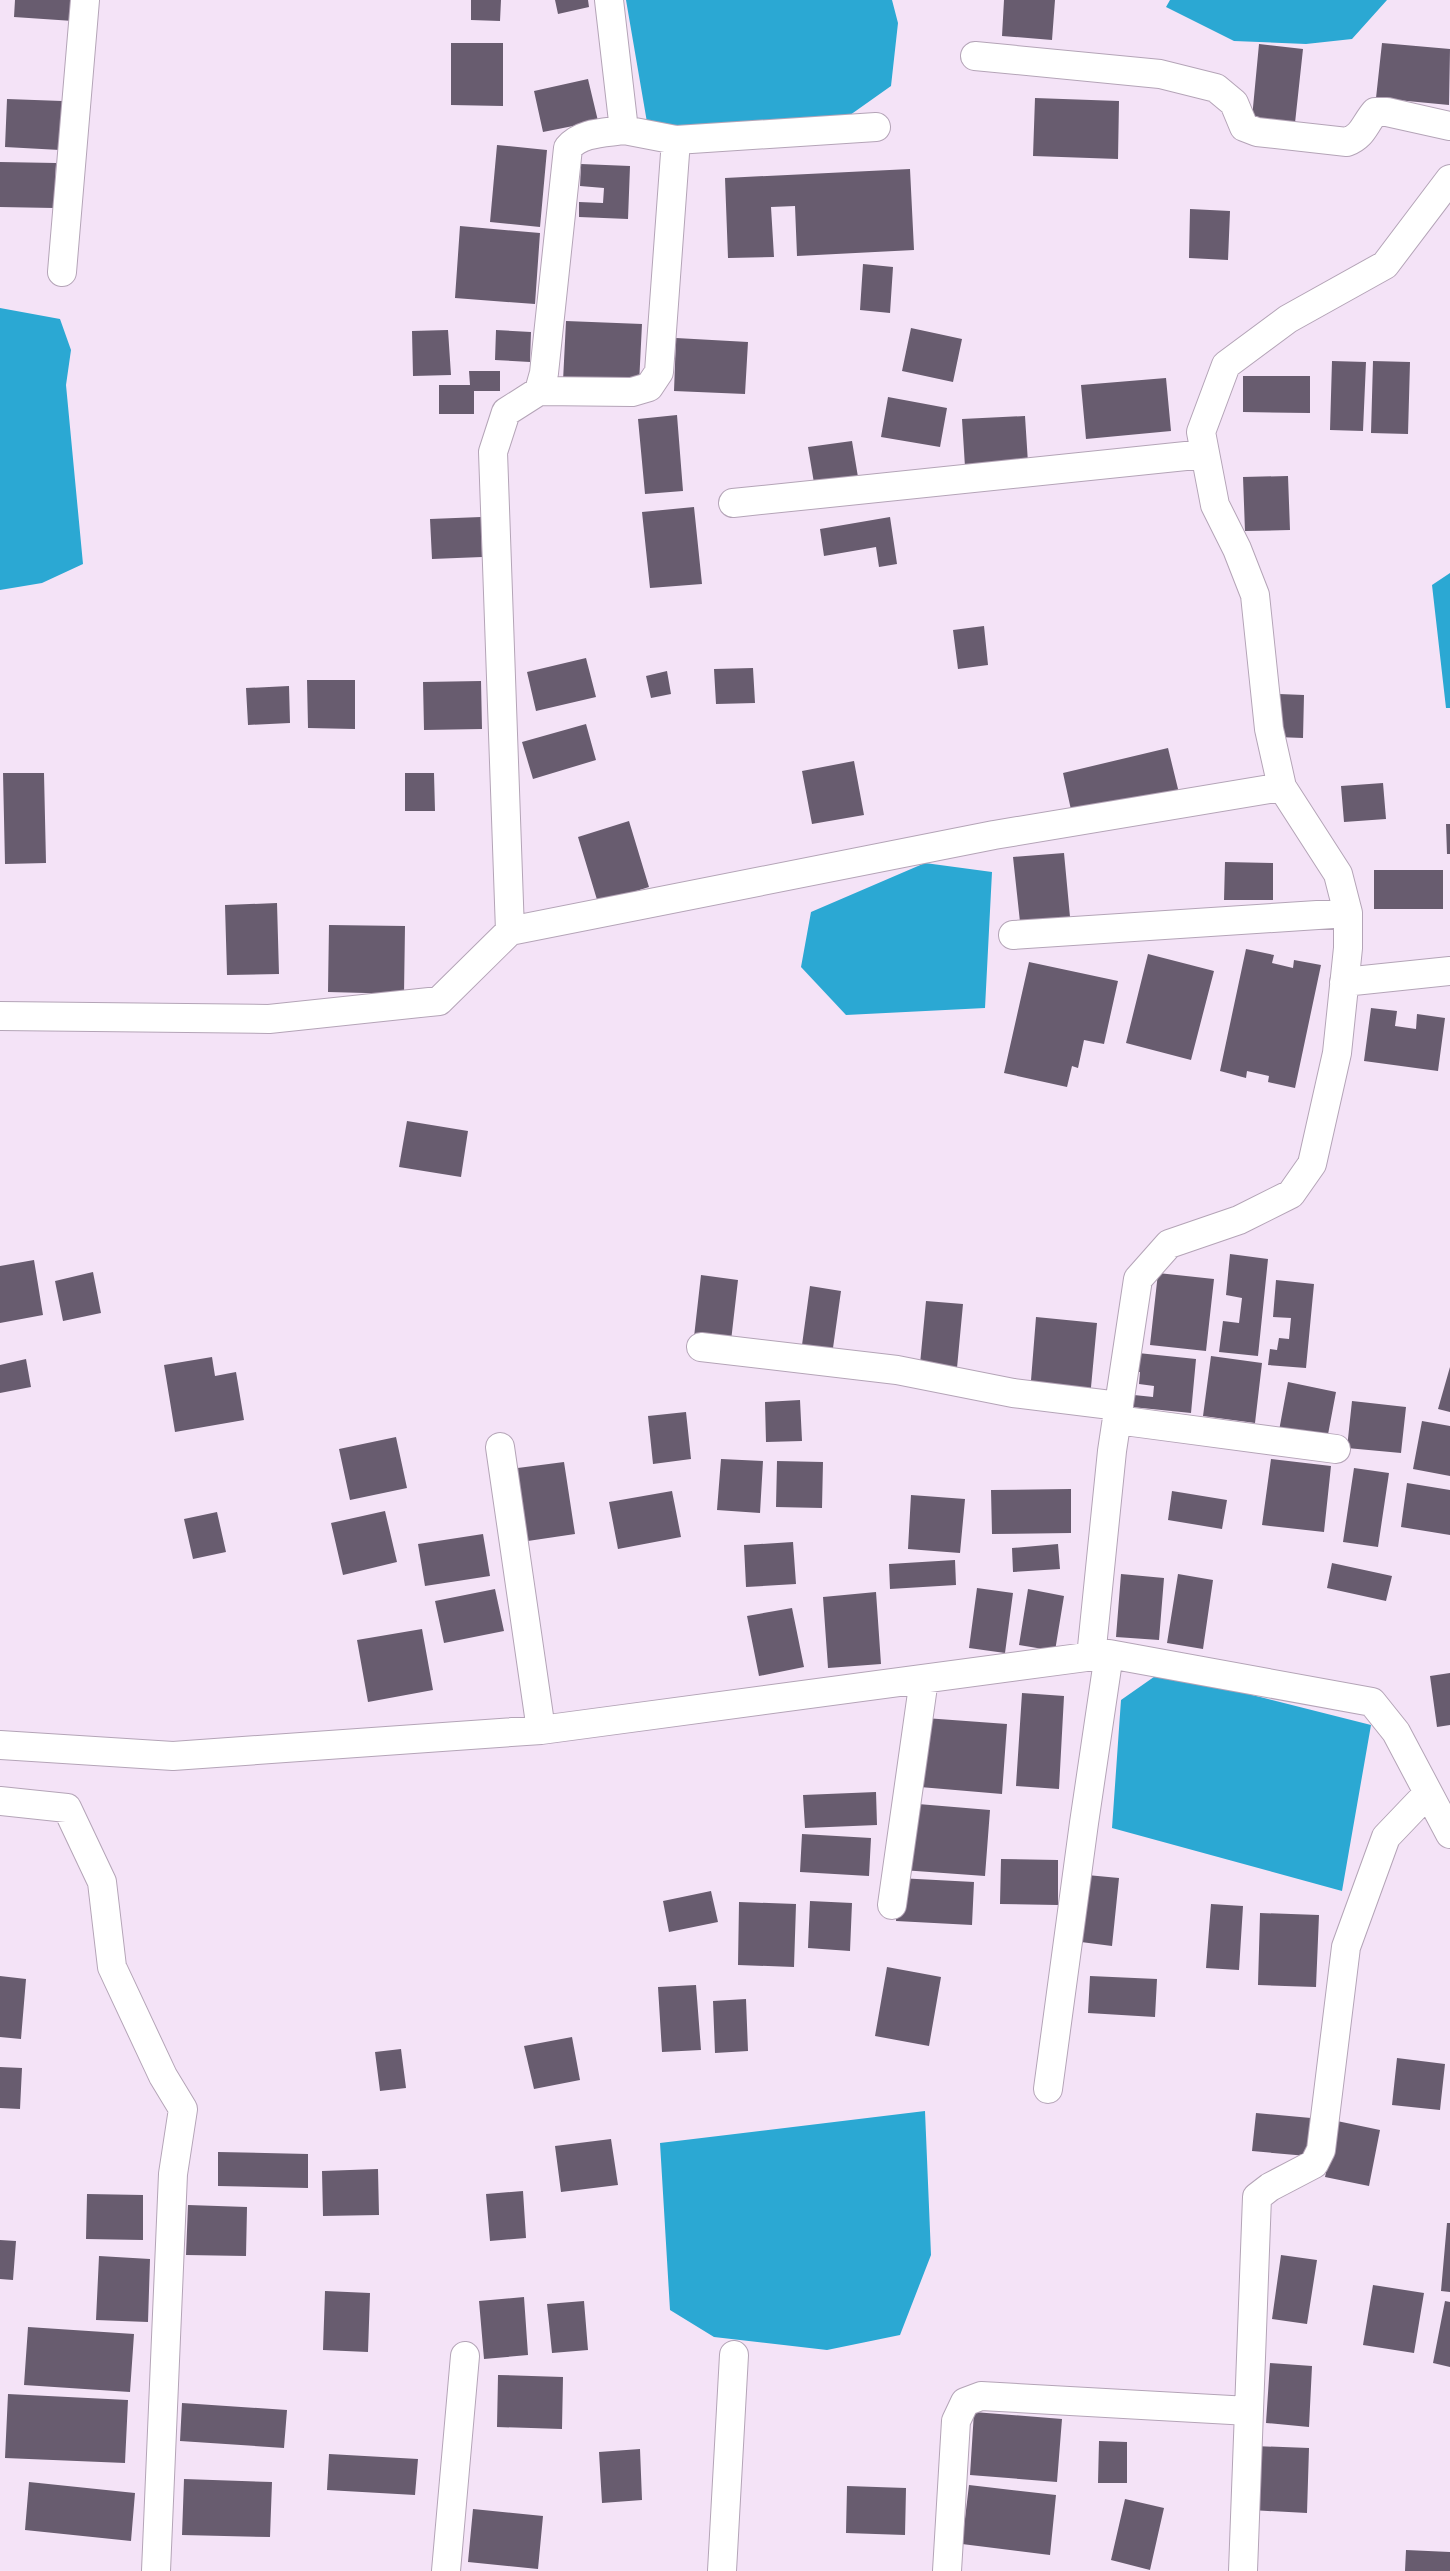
<svg xmlns="http://www.w3.org/2000/svg" width="1450" height="2571" font-family="'DM Sans',sans-serif">
  <style>
    .water { fill: #2ba8d3 }
    .building { fill: #685c6f }
    .lines { fill: none; stroke-linecap: round; stroke-linejoin: round }
    .minor-casing { stroke: #b4a4b7; stroke-width: 30 }
    .minor { stroke: #fff; stroke-width: 28 }
  </style>
  <rect width="100%" height="100%" fill="#f4e3f7"/>
  <path class="water" d="M 626,0 L 892,0 L 898,23 L 891,86 L 843,120 L 649,134 Z
    M 1170,0 L 1387,0 L 1352,39 L 1306,44 L 1234,41 L 1166,7 Z
    M 0,308 L 60,319 L 71,350 L 66,385 L 83,564 L 42,583 L 0,590 Z
    M 1450,573 L 1450,708 L 1446,708 L 1432,585 Z
    M 925,863 L 992,872 L 985,1008 L 846,1015 L 801,967 L 811,912 Z
    M 1161,1672 L 1371,1725 L 1342,1891 L 1112,1828 L 1121,1700 Z
    M 925,2111 L 931,2255 L 900,2335 L 827,2350 L 714,2337 L 670,2310 L 660,2143 Z"/>
  <path class="building" d="M 15,0 L 75,0 L 73,21 L 14,17 Z
    M 471,0 L 501,0 L 500,21 L 471,20 Z
    M 555,0 L 588,0 L 589,7 L 558,14 Z
    M 1004,0 L 1055,0 L 1052,40 L 1002,36 Z
    M 451,43 L 503,43 L 503,106 L 451,105 Z
    M 1382,43 L 1450,49 L 1449,105 L 1376,98 Z
    M 1259,44 L 1303,49 L 1295,123 L 1252,118 Z
    M 588,79 L 598,121 L 543,132 L 534,91 Z
    M 1035,98 L 1119,101 L 1118,159 L 1033,156 Z
    M 7,99 L 62,101 L 60,150 L 5,147 Z
    M 497,145 L 547,150 L 540,227 L 490,222 Z
    M 0,162 L 56,163 L 54,208 L 0,207 Z
    M 581,164 L 630,166 L 628,219 L 579,217 L 579,202 L 603,203 L 604,188 L 580,186 Z
    M 910,169 L 914,250 L 797,256 L 795,206 L 771,207 L 774,257 L 728,258 L 725,178 Z
    M 1190,209 L 1230,211 L 1228,260 L 1189,258 Z
    M 460,226 L 540,233 L 535,304 L 455,298 Z
    M 863,264 L 893,267 L 890,313 L 860,310 Z
    M 566,321 L 642,324 L 639,384 L 563,381 Z
    M 911,328 L 962,339 L 953,382 L 902,371 Z
    M 448,330 L 451,375 L 413,376 L 412,331 Z
    M 496,330 L 531,332 L 530,362 L 495,360 Z
    M 676,338 L 748,342 L 745,394 L 674,391 Z
    M 1332,361 L 1366,362 L 1363,431 L 1330,430 Z
    M 1373,361 L 1410,362 L 1408,434 L 1371,433 Z
    M 469,371 L 500,371 L 500,391 L 474,391 L 474,414 L 439,414 L 439,385 L 470,385 Z
    M 1243,376 L 1310,376 L 1310,413 L 1243,412 Z
    M 1166,378 L 1171,431 L 1086,439 L 1081,385 Z
    M 888,397 L 947,408 L 940,447 L 881,437 Z
    M 677,415 L 683,491 L 645,494 L 638,419 Z
    M 1025,416 L 1028,463 L 965,467 L 962,419 Z
    M 852,441 L 859,483 L 815,489 L 808,447 Z
    M 1288,476 L 1290,530 L 1245,531 L 1243,477 Z
    M 694,507 L 702,584 L 650,588 L 642,512 Z
    M 481,517 L 482,557 L 432,559 L 430,519 Z
    M 890,517 L 897,564 L 879,567 L 876,547 L 824,556 L 820,529 Z
    M 984,626 L 988,665 L 958,669 L 953,630 Z
    M 586,658 L 596,697 L 536,711 L 527,672 Z
    M 753,668 L 755,703 L 716,704 L 714,669 Z
    M 667,671 L 671,694 L 651,698 L 646,676 Z
    M 307,680 L 355,680 L 355,729 L 308,728 Z
    M 481,681 L 482,729 L 424,730 L 423,682 Z
    M 289,686 L 290,723 L 248,725 L 246,688 Z
    M 1279,694 L 1304,695 L 1303,738 L 1277,737 Z
    M 586,724 L 596,760 L 533,779 L 522,742 Z
    M 1168,748 L 1179,793 L 1073,819 L 1063,773 Z
    M 854,761 L 864,815 L 812,824 L 802,771 Z
    M 3,773 L 44,773 L 46,863 L 5,864 Z
    M 405,773 L 434,773 L 435,811 L 405,811 Z
    M 1383,783 L 1386,819 L 1344,822 L 1341,786 Z
    M 629,821 L 649,887 L 598,903 L 578,837 Z
    M 1446,824 L 1450,824 L 1450,854 L 1447,854 Z
    M 1064,853 L 1070,917 L 1020,922 L 1013,857 Z
    M 1225,862 L 1273,863 L 1273,900 L 1224,900 Z
    M 1374,870 L 1443,870 L 1443,909 L 1374,909 Z
    M 277,903 L 279,974 L 227,975 L 225,905 Z
    M 329,925 L 405,926 L 404,994 L 328,992 Z
    M 1246,949 L 1274,955 L 1272,963 L 1293,968 L 1294,960 L 1321,965 L 1295,1088 L 1268,1082 L 1269,1076 L 1247,1071 L 1246,1078 L 1220,1071 Z
    M 1148,954 L 1214,971 L 1191,1060 L 1126,1043 Z
    M 1029,962 L 1118,981 L 1104,1044 L 1084,1040 L 1078,1068 L 1072,1066 L 1067,1087 L 1004,1073 Z
    M 1371,1008 L 1397,1011 L 1395,1026 L 1416,1029 L 1417,1014 L 1445,1018 L 1438,1071 L 1364,1061 Z
    M 407,1121 L 468,1131 L 461,1177 L 399,1167 Z
    M 1230,1254 L 1268,1259 L 1258,1356 L 1219,1352 L 1223,1321 L 1239,1323 L 1242,1298 L 1226,1295 Z
    M 34,1260 L 43,1315 L 0,1323 L 0,1266 Z
    M 93,1272 L 101,1313 L 63,1321 L 55,1281 Z
    M 1158,1273 L 1214,1279 L 1206,1351 L 1150,1345 Z
    M 701,1275 L 738,1280 L 731,1341 L 694,1337 Z
    M 1276,1280 L 1314,1284 L 1306,1368 L 1268,1365 L 1270,1349 L 1277,1350 L 1279,1338 L 1289,1339 L 1291,1318 L 1273,1317 Z
    M 810,1286 L 841,1291 L 833,1348 L 802,1345 Z
    M 926,1301 L 963,1304 L 957,1368 L 920,1364 Z
    M 1036,1317 L 1097,1323 L 1090,1398 L 1030,1393 Z
    M 1138,1353 L 1196,1359 L 1191,1413 L 1132,1407 L 1134,1395 L 1153,1397 L 1154,1386 L 1139,1384 L 1140,1372 L 1136,1372 Z
    M 1211,1356 L 1262,1363 L 1255,1423 L 1203,1416 Z
    M 212,1357 L 215,1376 L 236,1372 L 244,1420 L 175,1432 L 164,1365 Z
    M 26,1359 L 31,1387 L 0,1393 L 0,1365 Z
    M 1450,1367 L 1450,1412 L 1438,1409 Z
    M 1288,1382 L 1336,1392 L 1326,1445 L 1278,1436 Z
    M 800,1400 L 802,1441 L 766,1442 L 765,1402 Z
    M 1352,1401 L 1406,1407 L 1401,1453 L 1347,1448 Z
    M 686,1412 L 691,1459 L 653,1464 L 648,1416 Z
    M 1422,1421 L 1450,1426 L 1450,1476 L 1413,1469 Z
    M 396,1437 L 407,1488 L 350,1500 L 339,1449 Z
    M 721,1459 L 763,1461 L 760,1513 L 717,1510 Z
    M 1271,1459 L 1331,1466 L 1324,1532 L 1262,1525 Z
    M 777,1461 L 823,1462 L 822,1508 L 776,1507 Z
    M 564,1462 L 575,1534 L 521,1542 L 510,1469 Z
    M 1354,1468 L 1389,1473 L 1378,1547 L 1343,1542 Z
    M 1407,1483 L 1450,1490 L 1450,1535 L 1401,1527 Z
    M 1071,1489 L 1071,1533 L 992,1534 L 991,1490 Z
    M 672,1491 L 681,1537 L 618,1549 L 609,1502 Z
    M 1172,1491 L 1227,1500 L 1222,1529 L 1168,1520 Z
    M 911,1495 L 965,1499 L 960,1553 L 908,1549 Z
    M 385,1511 L 397,1562 L 343,1575 L 331,1523 Z
    M 217,1512 L 226,1552 L 193,1559 L 184,1519 Z
    M 483,1534 L 490,1576 L 425,1586 L 418,1544 Z
    M 793,1542 L 796,1584 L 746,1587 L 744,1545 Z
    M 1058,1544 L 1060,1569 L 1013,1572 L 1012,1548 Z
    M 955,1560 L 956,1585 L 890,1589 L 889,1564 Z
    M 1332,1563 L 1392,1576 L 1386,1601 L 1327,1588 Z
    M 1121,1574 L 1164,1578 L 1159,1640 L 1116,1637 Z
    M 1178,1574 L 1213,1580 L 1203,1649 L 1167,1643 Z
    M 977,1588 L 1013,1593 L 1005,1653 L 969,1648 Z
    M 495,1589 L 504,1631 L 444,1643 L 435,1601 Z
    M 1028,1589 L 1064,1596 L 1055,1651 L 1019,1645 Z
    M 876,1592 L 881,1664 L 828,1668 L 823,1597 Z
    M 792,1608 L 804,1667 L 759,1676 L 747,1616 Z
    M 422,1629 L 433,1690 L 368,1702 L 357,1640 Z
    M 1450,1673 L 1450,1725 L 1437,1727 L 1430,1676 Z
    M 1022,1693 L 1064,1696 L 1059,1789 L 1016,1786 Z
    M 925,1718 L 1007,1724 L 1002,1794 L 920,1787 Z
    M 876,1792 L 877,1825 L 805,1828 L 803,1795 Z
    M 906,1803 L 990,1810 L 985,1876 L 902,1870 Z
    M 802,1834 L 871,1838 L 869,1876 L 800,1872 Z
    M 1001,1859 L 1058,1860 L 1058,1905 L 1000,1904 Z
    M 1087,1875 L 1119,1878 L 1112,1946 L 1081,1942 Z
    M 898,1878 L 974,1882 L 972,1925 L 896,1921 Z
    M 711,1891 L 718,1922 L 669,1932 L 663,1901 Z
    M 810,1901 L 852,1903 L 850,1951 L 808,1948 Z
    M 739,1902 L 796,1904 L 794,1967 L 738,1965 Z
    M 1211,1904 L 1243,1906 L 1239,1970 L 1206,1968 Z
    M 1260,1913 L 1319,1915 L 1316,1987 L 1258,1985 Z
    M 887,1967 L 941,1977 L 929,2046 L 875,2036 Z
    M 0,1976 L 26,1979 L 21,2039 L 0,2037 Z
    M 1090,1976 L 1157,1979 L 1155,2017 L 1088,2013 Z
    M 696,1985 L 701,2050 L 662,2052 L 658,1987 Z
    M 746,1999 L 748,2051 L 715,2053 L 713,2001 Z
    M 572,2037 L 580,2080 L 534,2089 L 524,2046 Z
    M 401,2049 L 406,2088 L 380,2091 L 375,2052 Z
    M 1397,2058 L 1445,2064 L 1440,2110 L 1392,2105 Z
    M 0,2067 L 22,2068 L 20,2109 L 0,2108 Z
    M 1256,2113 L 1311,2118 L 1307,2156 L 1252,2151 Z
    M 1337,2121 L 1380,2130 L 1369,2186 L 1325,2177 Z
    M 611,2139 L 618,2185 L 561,2192 L 555,2146 Z
    M 218,2152 L 308,2154 L 308,2188 L 218,2186 Z
    M 378,2169 L 379,2215 L 323,2216 L 322,2171 Z
    M 523,2191 L 526,2238 L 490,2241 L 486,2194 Z
    M 87,2194 L 143,2195 L 143,2240 L 86,2239 Z
    M 188,2205 L 247,2207 L 246,2256 L 186,2255 Z
    M 1447,2223 L 1450,2223 L 1450,2292 L 1441,2291 Z
    M 0,2240 L 16,2241 L 13,2280 L 0,2279 Z
    M 1281,2255 L 1317,2260 L 1307,2324 L 1272,2319 Z
    M 99,2256 L 150,2259 L 148,2322 L 96,2320 Z
    M 1373,2285 L 1424,2293 L 1414,2353 L 1363,2345 Z
    M 325,2291 L 370,2293 L 368,2352 L 323,2350 Z
    M 524,2297 L 528,2355 L 484,2359 L 479,2301 Z
    M 584,2301 L 588,2350 L 552,2353 L 547,2304 Z
    M 1445,2301 L 1450,2302 L 1450,2367 L 1433,2363 Z
    M 28,2327 L 134,2334 L 130,2392 L 24,2385 Z
    M 1270,2363 L 1312,2366 L 1309,2427 L 1266,2423 Z
    M 498,2375 L 563,2377 L 562,2429 L 497,2427 Z
    M 8,2394 L 128,2400 L 125,2463 L 5,2458 Z
    M 182,2403 L 287,2410 L 284,2448 L 180,2441 Z
    M 974,2412 L 1062,2419 L 1057,2482 L 970,2475 Z
    M 1099,2441 L 1127,2442 L 1127,2483 L 1098,2483 Z
    M 1254,2446 L 1309,2448 L 1307,2513 L 1251,2510 Z
    M 640,2449 L 642,2500 L 602,2503 L 599,2452 Z
    M 329,2454 L 418,2459 L 415,2495 L 327,2490 Z
    M 184,2479 L 272,2482 L 270,2537 L 182,2535 Z
    M 29,2482 L 135,2493 L 131,2541 L 25,2530 Z
    M 969,2485 L 1056,2495 L 1050,2555 L 962,2544 Z
    M 847,2486 L 906,2488 L 905,2535 L 846,2533 Z
    M 1125,2499 L 1164,2508 L 1150,2570 L 1111,2560 Z
    M 473,2509 L 543,2516 L 538,2569 L 468,2562 Z
    M 1406,2550 L 1450,2552 L 1450,2571 L 1405,2571 Z"/>
  <g class="lines">
    <defs>
      <path id="minor" d="M 975,56 L 1160,74 L 1216,88 L 1234,103 L 1244,127 L 1257,132 L 1347,142 C 1363,136 1364,125 1375,112 L 1387,112 L 1450,126
        M 676,140 L 876,127
        M 62,272 L 85,0
        M 539,391 L 632,392 L 649,387 L 659,372 L 676,140 L 624,130
        M 733,503 L 1205,454
        M 510,931 L 994,835 L 1282,787
        M 1013,935 L 1348,913
        M 1344,982 L 1450,971
        M 0,1016 L 269,1019 L 439,1001 L 510,931 L 493,452 L 506,412 L 539,391 L 544,373 L 568,148 C 581,132 605,133 624,130 L 609,0
        M 701,1347 L 897,1370 L 1013,1393 L 1119,1406
        M 1117,1420 L 1336,1449
        M 500,1447 L 541,1730
        M 1091,1657 L 1112,1451 L 1138,1279 L 1169,1244 L 1239,1220 L 1291,1194 L 1312,1164 L 1337,1053 L 1348,948 L 1348,913 L 1338,874 L 1282,787 L 1269,729 L 1255,595 L 1237,549 L 1215,505 L 1201,432 L 1226,365 L 1288,319 L 1385,265 L 1450,179
        M 0,1745 L 173,1756 L 541,1730 L 1109,1654 L 1372,1702 L 1396,1732 L 1450,1834
        M 0,1801 L 67,1808 L 102,1882 L 112,1967 L 163,2076 L 183,2109 L 173,2174 L 156,2571
        M 892,1905 L 924,1679
        M 1048,2089 L 1084,1823 L 1109,1654
        M 446,2571 L 465,2356
        M 722,2571 L 734,2355
        M 947,2571 L 956,2421 L 965,2402 L 981,2396 L 1249,2411
        M 1243,2571 L 1257,2197 L 1270,2187 L 1314,2164 L 1321,2150 L 1346,1947 L 1386,1837 L 1428,1793"/>
    </defs>
    <use href="#minor" class="minor-casing"/>
    <use href="#minor" class="minor"/>
  </g>
</svg>
